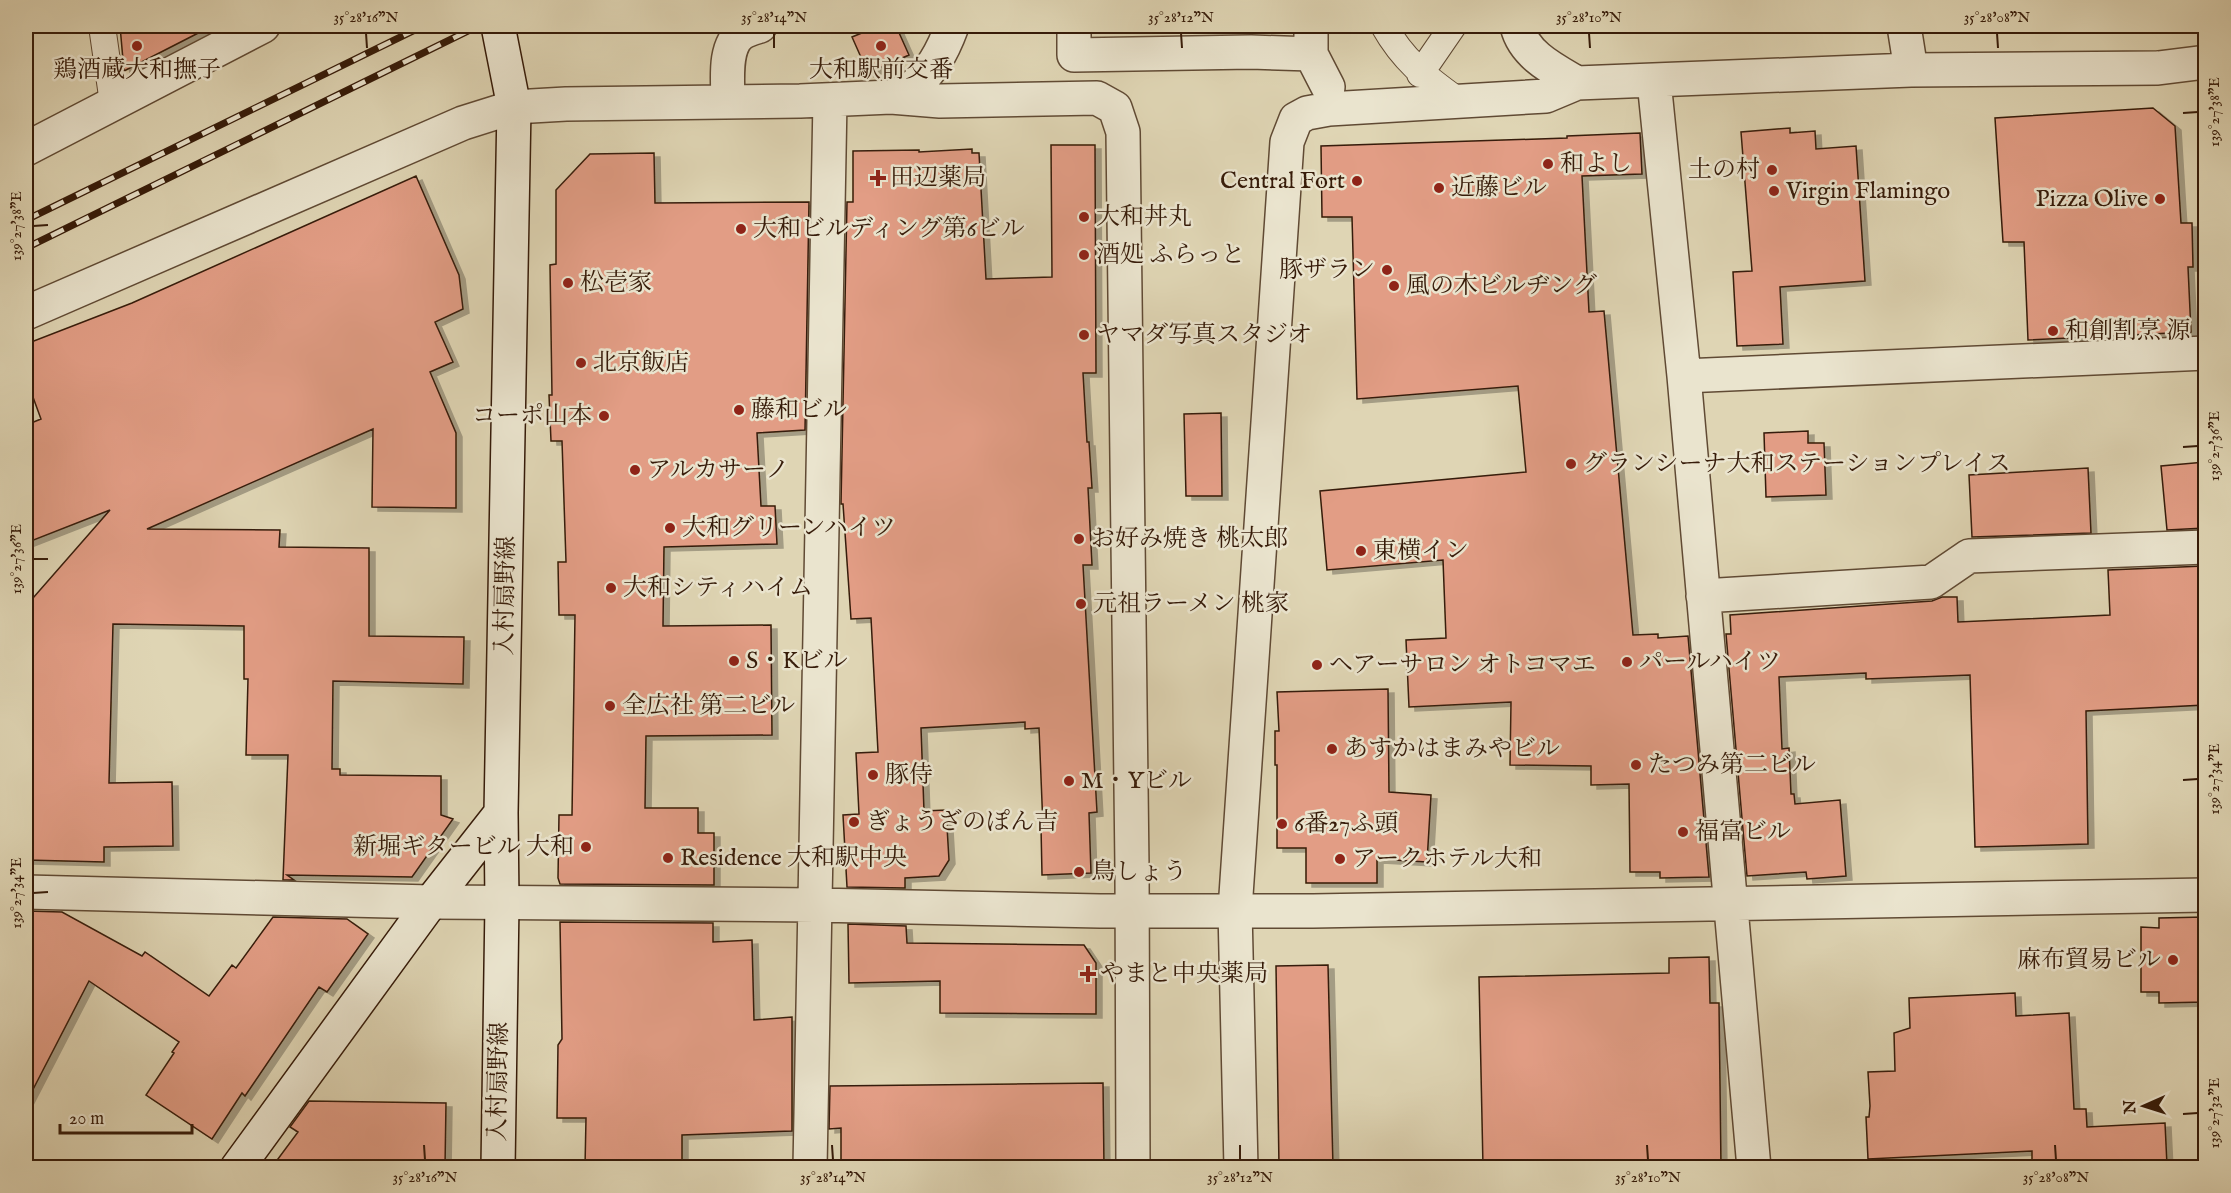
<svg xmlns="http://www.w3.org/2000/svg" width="2231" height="1193" font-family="'IM FELL English','Noto Serif JP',serif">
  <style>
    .building { fill: #e29d85; stroke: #361b09; stroke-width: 1.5; filter: url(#shadow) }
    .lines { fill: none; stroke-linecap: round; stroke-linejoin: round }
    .lane-casing { stroke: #604a34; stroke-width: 28 }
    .street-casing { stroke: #604a34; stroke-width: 36 }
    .secondary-casing { stroke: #361b09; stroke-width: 36 }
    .lane { stroke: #eae4ce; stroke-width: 26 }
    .street { stroke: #eae4ce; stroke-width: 33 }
    .secondary { stroke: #eae4ce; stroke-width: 33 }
    .rail-casing { stroke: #361b09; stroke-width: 7 }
    .rail { stroke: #eae4ce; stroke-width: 4.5; stroke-dasharray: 14; stroke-linecap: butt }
    .ticks { fill: none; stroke: #361b09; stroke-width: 2 }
    .poi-dot { fill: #8f2418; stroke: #eae4ce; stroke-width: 2 }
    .labels { text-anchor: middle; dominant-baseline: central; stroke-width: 5; stroke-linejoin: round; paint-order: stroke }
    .poi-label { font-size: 24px; fill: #361b09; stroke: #eae4ce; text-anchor: start }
    .street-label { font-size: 24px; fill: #361b09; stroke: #eae4ce }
    .neatline { fill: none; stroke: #361b09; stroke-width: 2 }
    .ticks-label { font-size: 15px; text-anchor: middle; fill: #361b09 }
  </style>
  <defs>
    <filter id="shadow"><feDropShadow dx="6" dy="4" stdDeviation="0" flood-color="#0004"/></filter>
  </defs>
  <rect width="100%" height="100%" fill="#dfd5b4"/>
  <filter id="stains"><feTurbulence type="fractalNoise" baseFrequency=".00333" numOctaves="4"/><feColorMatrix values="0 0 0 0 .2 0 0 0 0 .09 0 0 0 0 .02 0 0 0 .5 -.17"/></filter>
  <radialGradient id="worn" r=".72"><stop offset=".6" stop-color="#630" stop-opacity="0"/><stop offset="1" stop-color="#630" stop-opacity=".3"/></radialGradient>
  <path class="building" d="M 120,26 L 212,26 L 124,71 Z
    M 879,26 L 896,26 L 909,55 L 868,73 L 852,37 Z
    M 2153,108 L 2175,126 L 2181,223 L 2192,223 L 2193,267 L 2188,267 L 2191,332 L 2028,340 L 2024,242 L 2003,242 L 1995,118 Z
    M 1790,128 L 1790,133 L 1815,131 L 1816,149 L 1856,146 L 1865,281 L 1780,287 L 1783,344 L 1737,346 L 1733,272 L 1752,271 L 1741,132 Z
    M 1640,133 L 1642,174 L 1582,176 L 1589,312 L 1604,311 L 1633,635 L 1658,634 L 1658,638 L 1688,636 L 1709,877 L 1660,878 L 1660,872 L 1630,872 L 1629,784 L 1591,785 L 1591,766 L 1510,765 L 1511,702 L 1409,707 L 1406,640 L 1446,638 L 1443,560 L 1327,570 L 1320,491 L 1526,472 L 1518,386 L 1357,399 L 1352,217 L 1322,217 L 1321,146 L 1567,138 L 1567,136 Z
    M 1051,145 L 1095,145 L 1096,373 L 1083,373 L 1087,442 L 1089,442 L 1092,488 L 1088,488 L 1092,565 L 1083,565 L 1097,812 L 1089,813 L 1091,873 L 1042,875 L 1041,827 L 1043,827 L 1039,728 L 1025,729 L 1025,722 L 921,728 L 924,811 L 946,810 L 949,860 L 939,876 L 905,878 L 905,888 L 847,887 L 843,815 L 859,814 L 856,753 L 878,752 L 871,618 L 851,619 L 843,504 L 841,504 L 847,202 L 853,202 L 853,151 L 919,150 L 919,152 L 972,149 L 972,153 L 979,153 L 986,279 L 1052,277 Z
    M 654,153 L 655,203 L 809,202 L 805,430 L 757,433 L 761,506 L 775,506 L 777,544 L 664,547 L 663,626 L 771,625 L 772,735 L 646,736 L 645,808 L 698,808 L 698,833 L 714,833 L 714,885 L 560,884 L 558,878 L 559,815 L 572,815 L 575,615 L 559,615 L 558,562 L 566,562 L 562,441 L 551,441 L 549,395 L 552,395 L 550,265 L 556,264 L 556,190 L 590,154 Z
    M 416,176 L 459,275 L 463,309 L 435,322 L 453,362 L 430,372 L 456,433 L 456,508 L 372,507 L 373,429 L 147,529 L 280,530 L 279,547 L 369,548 L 369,636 L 464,637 L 463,684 L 333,681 L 332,769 L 340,769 L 340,775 L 441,776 L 441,815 L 453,819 L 412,877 L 287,875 L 294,880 L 283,880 L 288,755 L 246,755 L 248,679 L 244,679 L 244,626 L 113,624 L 109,783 L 172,782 L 173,846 L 104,847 L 104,862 L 26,860 L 26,606 L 110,510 L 26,543 L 26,425 L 41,419 L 26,378 L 26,344 L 132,303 Z
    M 1221,413 L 1222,496 L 1186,496 L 1184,414 Z
    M 1808,431 L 1808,443 L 1824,443 L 1826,495 L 1766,497 L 1764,433 Z
    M 2205,462 L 2205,528 L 2167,530 L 2161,466 Z
    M 2088,468 L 2091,533 L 1972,537 L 1969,475 Z
    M 2204,566 L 2205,705 L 2086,711 L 2088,844 L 1975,847 L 1970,675 L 1866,679 L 1866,673 L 1779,677 L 1782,749 L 1789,748 L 1791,794 L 1794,794 L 1795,804 L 1840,800 L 1846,876 L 1807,879 L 1806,872 L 1747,876 L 1726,634 L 1731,634 L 1730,615 L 1932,601 L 1942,597 L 1957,597 L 1958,622 L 2110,615 L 2108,570 Z
    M 1388,689 L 1389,792 L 1431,795 L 1427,862 L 1377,859 L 1377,883 L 1306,883 L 1306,848 L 1277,848 L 1277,765 L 1275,765 L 1275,731 L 1279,731 L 1277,692 Z
    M 26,911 L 62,912 L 142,956 L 145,952 L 209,996 L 232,965 L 236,968 L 273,917 L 347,919 L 368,934 L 327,992 L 319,987 L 245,1096 L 242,1093 L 212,1139 L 146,1095 L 174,1053 L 172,1052 L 179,1042 L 89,981 L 26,1103 Z
    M 2205,917 L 2205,1002 L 2159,1003 L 2159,992 L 2141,992 L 2141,927 L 2159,928 L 2159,918 Z
    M 560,922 L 713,923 L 713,942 L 752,940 L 754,1020 L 792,1017 L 792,1131 L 682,1135 L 682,1167 L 585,1167 L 586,1118 L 557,1118 L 558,1045 L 562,1039 Z
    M 848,924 L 906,926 L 907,943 L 1084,945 L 1096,963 L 1096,1014 L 940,1013 L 940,981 L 849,983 Z
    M 1709,957 L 1710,1003 L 1719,1003 L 1721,1167 L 1483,1167 L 1479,977 L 1669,973 L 1669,958 Z
    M 1328,965 L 1333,1167 L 1279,1167 L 1276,966 Z
    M 2015,993 L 2016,1016 L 2069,1013 L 2074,1109 L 2086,1109 L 2087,1127 L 2165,1123 L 2167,1165 L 2032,1167 L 2032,1151 L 1868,1159 L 1866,1117 L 1869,1117 L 1870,1106 L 1868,1072 L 1895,1071 L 1894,1033 L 1910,1028 L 1909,998 Z
    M 1103,1083 L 1104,1167 L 841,1167 L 841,1128 L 829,1129 L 830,1086 Z
    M 309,1101 L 446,1103 L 445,1167 L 272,1167 L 298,1132 L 290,1127 Z"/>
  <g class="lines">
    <defs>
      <path id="lane" d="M 102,26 L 113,103
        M 1384,26 C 1403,60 1426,78 1457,100
        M 1420,74 L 1453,26"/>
      <path id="street" d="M 1074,26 L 1074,55 L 1251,52 L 1311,54
        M 1311,26 L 1311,54 L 1328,87
        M 1517,26 C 1524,55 1553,69 1577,83
        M 1904,26 L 1911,70
        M 1654,81 L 1684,376 L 1754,1168
        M 891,97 C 898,94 908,92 913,87 C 932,72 944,48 952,26
        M 728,101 C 728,82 723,46 742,33 C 747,30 754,28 760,26
        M 26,149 L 263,26
        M 26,313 L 463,123 L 514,107 L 566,104 L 800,101 L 891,97 L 940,101 L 1097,98 L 1115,108 L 1123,132 L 1132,868 L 1133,1168
        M 1684,376 L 2206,353
        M 1703,596 L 1931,582 L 1969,556 L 2206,547
        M 26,892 L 431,902 L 815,905 L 1100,911 L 1313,911 L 2206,895
        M 810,1168 L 830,100
        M 1241,1168 L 1235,910 L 1287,142 L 1296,119 L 1307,113 L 1329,109 L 1546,96 L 1577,83 L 1911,70 L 2158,68 L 2206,62"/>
      <path id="secondary" d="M 237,1168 L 431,902 L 501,813
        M 498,1168 L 502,903 L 501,813 L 514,107 L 498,26"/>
    </defs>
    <use href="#lane" class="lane-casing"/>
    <use href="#street" class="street-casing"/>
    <use href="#secondary" class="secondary-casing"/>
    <use href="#lane" class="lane"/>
    <use href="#street" class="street"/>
    <use href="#secondary" class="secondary"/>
    <defs>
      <path id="rail" d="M 26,220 L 423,26
        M 26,248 L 478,26"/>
    </defs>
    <use href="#rail" class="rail-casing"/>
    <use href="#rail" class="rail"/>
  </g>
  <path class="ticks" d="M 366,33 L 367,48M 774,33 L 774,48M 1181,33 L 1182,48M 1589,33 L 1590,48M 1997,33 L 1998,48M 2183,113 L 2198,112M 33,226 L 48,225M 2183,447 L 2198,446M 33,559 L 48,559M 2183,780 L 2198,779M 33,893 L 48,892M 2183,1114 L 2198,1113M 424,1145 L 425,1160M 832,1145 L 833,1160M 1240,1145 L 1240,1160M 1647,1145 L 1648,1160M 2055,1145 L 2056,1160"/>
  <g class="poi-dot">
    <circle cx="137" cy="46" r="6"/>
    <circle cx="881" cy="46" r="6"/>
    <circle cx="1548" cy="164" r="6"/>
    <circle cx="1772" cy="170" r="6"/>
    <path d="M875 169h6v6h6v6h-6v6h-6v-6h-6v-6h6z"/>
    <circle cx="1357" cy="181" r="6"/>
    <circle cx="1439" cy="188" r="6"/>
    <circle cx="1774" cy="191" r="6"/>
    <circle cx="2160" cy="199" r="6"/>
    <circle cx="1084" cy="217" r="6"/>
    <circle cx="741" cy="229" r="6"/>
    <circle cx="1084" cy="255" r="6"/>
    <circle cx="1387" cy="270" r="6"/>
    <circle cx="568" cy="283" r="6"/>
    <circle cx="1394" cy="286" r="6"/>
    <circle cx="2053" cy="331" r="6"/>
    <circle cx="1084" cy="335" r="6"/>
    <circle cx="581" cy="363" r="6"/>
    <circle cx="739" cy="410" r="6"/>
    <circle cx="604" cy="416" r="6"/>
    <circle cx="1571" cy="464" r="6"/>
    <circle cx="635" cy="470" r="6"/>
    <circle cx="670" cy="528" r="6"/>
    <circle cx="1079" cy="539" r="6"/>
    <circle cx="1361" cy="551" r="6"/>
    <circle cx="611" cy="588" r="6"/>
    <circle cx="1081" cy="604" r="6"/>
    <circle cx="734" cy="661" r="6"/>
    <circle cx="1627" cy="662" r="6"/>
    <circle cx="1317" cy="665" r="6"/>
    <circle cx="610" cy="706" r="6"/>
    <circle cx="1332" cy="749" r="6"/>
    <circle cx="1636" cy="765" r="6"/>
    <circle cx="873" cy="775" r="6"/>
    <circle cx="1069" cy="781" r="6"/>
    <circle cx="854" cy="822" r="6"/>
    <circle cx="1282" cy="824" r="6"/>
    <circle cx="1683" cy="832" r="6"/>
    <circle cx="586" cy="847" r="6"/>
    <circle cx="668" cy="858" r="6"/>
    <circle cx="1340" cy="859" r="6"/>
    <circle cx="1079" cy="872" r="6"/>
    <circle cx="2173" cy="960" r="6"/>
    <path d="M1085 965h6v6h6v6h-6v6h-6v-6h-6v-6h6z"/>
  </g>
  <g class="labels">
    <g class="poi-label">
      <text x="137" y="70" text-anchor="middle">鶏酒蔵大和撫子</text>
      <text x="881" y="70" text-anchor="middle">大和駅前交番</text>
      <text x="1560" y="164">和よし</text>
      <text x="1760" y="170" text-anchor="end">土の村</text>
      <text x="890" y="178">田辺薬局</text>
      <text x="1345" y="181" text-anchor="end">Central Fort</text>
      <text x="1451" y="188">近藤ビル</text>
      <text x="1786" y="191">Virgin Flamingo</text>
      <text x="2148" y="199" text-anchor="end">Pizza Olive</text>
      <text x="1096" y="217">大和丼丸</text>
      <text x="753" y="229">大和ビルディング第6ビル</text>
      <text x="1096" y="255">酒処 ふらっと</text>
      <text x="1375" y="270" text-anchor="end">豚ザラン</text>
      <text x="580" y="283">松壱家</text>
      <text x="1406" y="286">風の木ビルヂング</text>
      <text x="2065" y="331">和創割烹 源</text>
      <text x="1096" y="335">ヤマダ写真スタジオ</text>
      <text x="593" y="363">北京飯店</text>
      <text x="751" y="410">藤和ビル</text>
      <text x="592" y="416" text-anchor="end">コーポ山本</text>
      <text x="1583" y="464">グランシーナ大和ステーションプレイス</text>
      <text x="647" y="470">アルカサーノ</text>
      <text x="682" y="528">大和グリーンハイツ</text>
      <text x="1091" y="539">お好み焼き 桃太郎</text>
      <text x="1373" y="551">東横イン</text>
      <text x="623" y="588">大和シティハイム</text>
      <text x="1093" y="604">元祖ラーメン 桃家</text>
      <text x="746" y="661">S・Kビル</text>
      <text x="1639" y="662">パールハイツ</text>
      <text x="1329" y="665">ヘアーサロン オトコマエ</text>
      <text x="622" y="706">全広社 第二ビル</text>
      <text x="1344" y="749">あすかはまみやビル</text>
      <text x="1648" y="765">たつみ第二ビル</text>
      <text x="885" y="775">豚侍</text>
      <text x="1081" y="781">M・Yビル</text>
      <text x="866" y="822">ぎょうざのぽん吉</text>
      <text x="1294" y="824">6番27ふ頭</text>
      <text x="1695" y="832">福富ビル</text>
      <text x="574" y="847" text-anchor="end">新堀ギタービル 大和</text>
      <text x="680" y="858">Residence 大和駅中央</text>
      <text x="1352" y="859">アークホテル大和</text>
      <text x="1091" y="872">鳥しょう</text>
      <text x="2161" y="960" text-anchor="end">麻布貿易ビル</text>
      <text x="1100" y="974">やまと中央薬局</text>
    </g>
    <g class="street-label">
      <text transform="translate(506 596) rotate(-89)">入村扇野線</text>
      <text transform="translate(499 1082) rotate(-89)">入村扇野線</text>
    </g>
  </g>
  <rect width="2231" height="1193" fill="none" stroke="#dfd5b4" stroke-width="66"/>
  <g transform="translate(2144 1106) rotate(267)" stroke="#eae4ce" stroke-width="4.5" paint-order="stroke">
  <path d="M0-4.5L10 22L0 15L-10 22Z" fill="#361b09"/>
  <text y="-9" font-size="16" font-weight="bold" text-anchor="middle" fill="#361b09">N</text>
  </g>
  <path d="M60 1124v9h132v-9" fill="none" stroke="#361b09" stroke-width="3"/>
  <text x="69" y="1124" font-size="18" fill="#361b09" stroke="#eae4ce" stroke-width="4.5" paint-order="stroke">20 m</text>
  <rect x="33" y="33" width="2165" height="1127" class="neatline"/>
  <g class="ticks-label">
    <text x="366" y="22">35°28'16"N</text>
    <text x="774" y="22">35°28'14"N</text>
    <text x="1181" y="22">35°28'12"N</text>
    <text x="1589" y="22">35°28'10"N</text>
    <text x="1997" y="22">35°28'08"N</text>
    <text transform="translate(2214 112) rotate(-90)" y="5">139°27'38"E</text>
    <text transform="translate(16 226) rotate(-90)" y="5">139°27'38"E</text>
    <text transform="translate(2214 446) rotate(-90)" y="5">139°27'36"E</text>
    <text transform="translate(16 559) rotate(-90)" y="5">139°27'36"E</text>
    <text transform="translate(2214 779) rotate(-90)" y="5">139°27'34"E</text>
    <text transform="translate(16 893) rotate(-90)" y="5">139°27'34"E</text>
    <text transform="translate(2214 1113) rotate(-90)" y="5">139°27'32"E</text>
    <text x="425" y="1182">35°28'16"N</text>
    <text x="833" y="1182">35°28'14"N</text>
    <text x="1240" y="1182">35°28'12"N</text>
    <text x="1648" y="1182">35°28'10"N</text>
    <text x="2056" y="1182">35°28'08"N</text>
  </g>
  <rect width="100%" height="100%" filter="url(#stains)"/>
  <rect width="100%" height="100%" fill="url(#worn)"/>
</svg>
